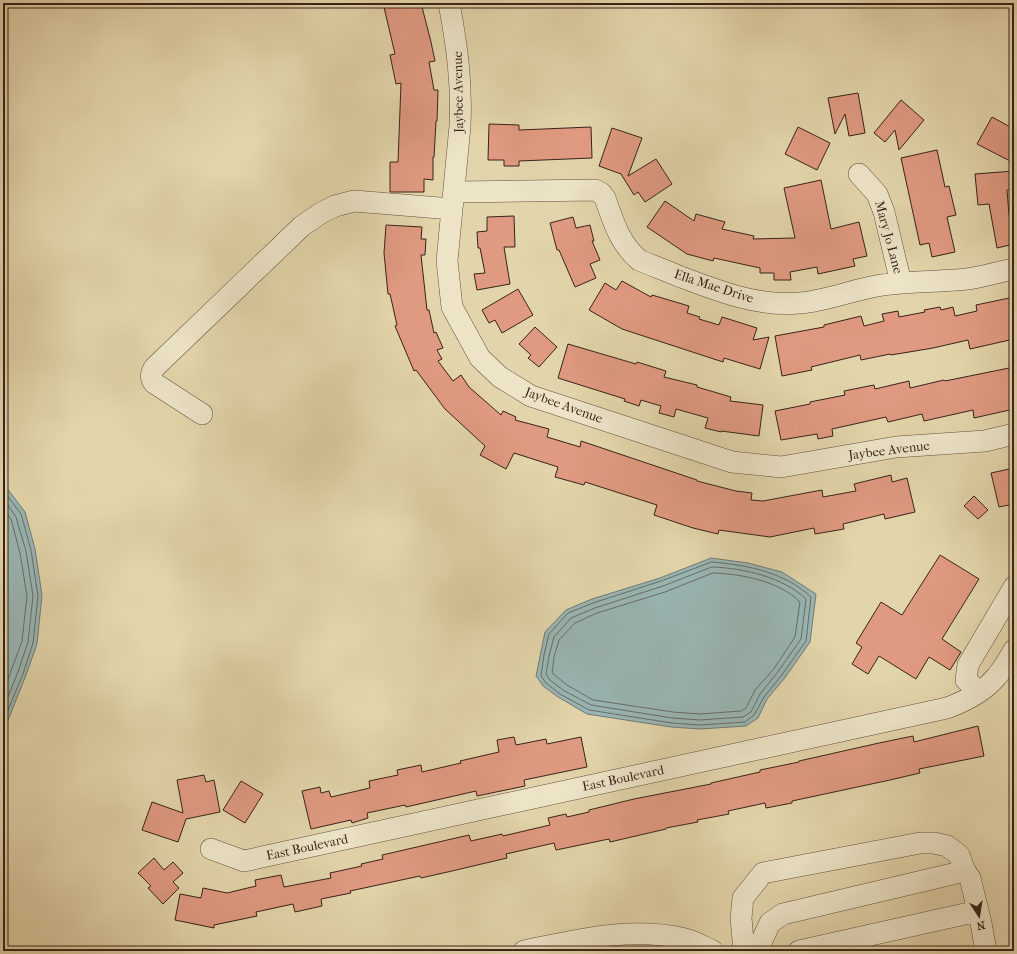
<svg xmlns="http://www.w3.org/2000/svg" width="1017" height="954" font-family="'IM FELL French Canon',serif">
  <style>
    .water { fill: #99b6b4; stroke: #727b76 }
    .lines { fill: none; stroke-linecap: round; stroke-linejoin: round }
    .shore { stroke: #686c67; stroke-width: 1 }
    .building { fill: #e09a81; stroke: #38221a }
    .minor-casing { stroke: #634f3e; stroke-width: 22 }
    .minor { stroke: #ede4c8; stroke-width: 21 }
    .labels { text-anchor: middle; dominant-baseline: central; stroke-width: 4; stroke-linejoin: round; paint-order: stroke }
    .street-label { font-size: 13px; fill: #38221a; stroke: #ede4c8 }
  </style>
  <rect width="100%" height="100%" fill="#e3d5ab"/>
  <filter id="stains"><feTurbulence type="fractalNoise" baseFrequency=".005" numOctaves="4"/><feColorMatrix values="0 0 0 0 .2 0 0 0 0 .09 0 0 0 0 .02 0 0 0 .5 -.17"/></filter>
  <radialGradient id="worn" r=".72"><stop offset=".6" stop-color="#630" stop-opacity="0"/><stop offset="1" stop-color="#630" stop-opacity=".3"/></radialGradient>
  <path class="water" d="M 3,483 L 25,512 L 35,549 L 42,595 L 37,644 L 26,675 L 3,733 Z
    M 711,558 L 748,563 L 782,572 L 816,594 L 810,642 L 784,679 L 767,699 L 758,718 L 746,726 L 700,729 L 671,727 L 587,714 L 558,697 L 543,686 L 536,676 L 545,632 L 566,610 L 592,599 L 660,578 Z"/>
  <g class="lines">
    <path class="shore" d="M 3,490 L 21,514 L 31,550 L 38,596 L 33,643 L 23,674 L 3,722
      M 3,498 L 16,517 L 26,551 L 33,596 L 28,642 L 18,672 L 3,709
      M 3,508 L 11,519 L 20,553 L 27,596 L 22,641 L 3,693
      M 712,562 C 747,565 784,572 811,597 L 806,641 L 781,676 L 764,697 L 754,715 L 745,722 L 700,725 L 672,723 L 589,710 L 560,694 L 546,683 L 541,676 L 544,655 L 549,634 L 568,613 L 593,603 L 661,581 Z
      M 712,567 C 743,568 783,577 806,599 L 801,639 L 777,673 L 760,694 L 751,712 L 743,717 L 700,720 L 672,718 L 591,705 L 563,690 L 550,680 L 546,674 L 549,656 L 554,637 L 571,618 L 595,608 L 663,586 Z
      M 713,573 C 742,574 779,581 800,602 L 795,637 L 773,670 L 755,690 L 746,708 L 741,711 L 700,714 L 673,712 L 593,700 L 567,685 L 552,673 L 554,657 L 559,640 L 575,623 L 597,613 L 665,592 Z"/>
  </g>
  <path class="building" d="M 383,3 L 421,3 L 431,42 L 435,61 L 429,62 L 434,90 L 438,90 L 437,121 L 436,121 L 434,157 L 433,157 L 433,180 L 424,179 L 424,192 L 390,192 L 390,162 L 398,162 L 401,83 L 396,84 L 390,55 L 395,54 Z
    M 858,93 L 865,133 L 849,136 L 845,114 L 835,134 L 828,98 Z
    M 901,100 L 924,120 L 899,150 L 895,130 L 885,142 L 874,133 Z
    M 992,117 L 1014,129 L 1014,163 L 977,144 Z
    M 489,124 L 519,125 L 519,130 L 591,127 L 592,158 L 519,161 L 519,166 L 504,166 L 504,160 L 488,160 Z
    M 798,127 L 830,143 L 817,170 L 785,154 Z
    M 612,128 L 642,138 L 628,176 L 656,159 L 672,184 L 645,202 L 638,192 L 634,195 L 621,174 L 599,166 Z
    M 937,150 L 945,187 L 949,186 L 956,215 L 947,217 L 955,252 L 932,257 L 929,243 L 920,245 L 901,158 Z
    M 1014,171 L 1014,189 L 1007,190 L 1009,215 L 1014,214 L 1014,244 L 997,248 L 989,204 L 978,205 L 975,174 Z
    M 821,180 L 831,229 L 859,222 L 867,256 L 853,259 L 855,266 L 818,274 L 817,267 L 790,272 L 791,280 L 774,280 L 774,273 L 760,273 L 760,268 L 714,258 L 713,261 L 687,254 L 647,227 L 665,201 L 694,221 L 696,214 L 725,222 L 722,229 L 754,236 L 753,239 L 795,238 L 784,188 Z
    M 514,216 L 515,247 L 504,247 L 510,284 L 477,290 L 474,274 L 485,273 L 480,248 L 478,248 L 477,232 L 487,231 L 487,217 Z
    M 573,217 L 576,228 L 590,225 L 594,241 L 592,241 L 600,260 L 590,264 L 596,278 L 575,287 L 559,250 L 557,250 L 550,223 Z
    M 386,225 L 422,227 L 421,239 L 426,239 L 425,255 L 421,255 L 427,310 L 429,310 L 434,333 L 436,332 L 443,348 L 437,350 L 442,359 L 438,361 L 453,381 L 461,375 L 469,387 L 501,415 L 503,411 L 516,417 L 515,420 L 549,429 L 547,437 L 580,447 L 581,441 L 697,480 L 697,481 L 736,491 L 752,493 L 751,500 L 763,501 L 822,490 L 823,497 L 856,491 L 854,484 L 891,475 L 892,482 L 907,478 L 915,512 L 885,519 L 884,514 L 843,524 L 844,529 L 815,534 L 814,528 L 770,537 L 719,530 L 718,534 L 693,528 L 654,515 L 657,505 L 585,482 L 584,485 L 555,477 L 558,467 L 514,453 L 506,469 L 480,455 L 485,446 L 445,409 L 416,370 L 414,371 L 395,326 L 397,325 L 390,294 L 388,294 L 384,253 Z
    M 622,281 L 651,297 L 652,295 L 689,306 L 687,313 L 700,317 L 699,319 L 719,325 L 722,317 L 757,328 L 753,340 L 769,337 L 760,369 L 724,358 L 723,362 L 622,329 L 589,310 L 605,283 L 616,290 Z
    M 518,289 L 533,315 L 502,333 L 495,320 L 489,323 L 482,310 Z
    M 1014,297 L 1014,339 L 970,349 L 968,340 L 933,348 L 891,355 L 890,354 L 861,360 L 860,355 L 811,367 L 812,370 L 782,376 L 775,336 L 824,327 L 824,325 L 861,316 L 864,326 L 884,321 L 882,314 L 898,311 L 899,317 L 925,312 L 924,310 L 940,307 L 941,310 L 953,307 L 955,316 L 977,311 L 976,305 Z
    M 535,327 L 557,347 L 539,367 L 528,358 L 531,355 L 519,344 Z
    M 568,344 L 636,364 L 637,362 L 666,371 L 664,377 L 697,385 L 697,387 L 731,397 L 730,401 L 763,405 L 759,436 L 721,431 L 721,432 L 705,428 L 708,418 L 676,409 L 674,417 L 659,413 L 661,406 L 641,400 L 639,406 L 624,401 L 625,399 L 558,378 Z
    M 1014,367 L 1014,409 L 974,418 L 973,410 L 924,421 L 922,414 L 888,422 L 886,417 L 832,429 L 833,436 L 818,439 L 817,434 L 781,440 L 775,411 L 810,404 L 810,402 L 845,395 L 844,391 L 874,385 L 875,389 L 909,381 L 910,388 L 944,380 L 945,381 Z
    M 1014,468 L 1014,504 L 999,507 L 991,473 Z
    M 974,496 L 988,510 L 978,519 L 964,506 Z
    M 940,555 L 979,579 L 942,639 L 961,652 L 950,670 L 929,657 L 916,679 L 879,656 L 868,674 L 852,664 L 862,647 L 856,643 L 881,602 L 902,615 Z
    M 978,726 L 984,756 L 919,769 L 920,773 L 890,780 L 792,801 L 792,803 L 766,808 L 765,803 L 728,811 L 729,814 L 697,820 L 698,822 L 666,828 L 666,829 L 610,842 L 609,839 L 556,850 L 554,843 L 506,854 L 507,858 L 452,871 L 421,878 L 420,876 L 350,891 L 351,893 L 321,899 L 322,906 L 295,912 L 293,904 L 256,912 L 257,916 L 214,925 L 214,928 L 175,920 L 180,894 L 201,898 L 203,888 L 227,893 L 256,886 L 255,880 L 281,875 L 284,887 L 331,878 L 330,873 L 362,866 L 361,864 L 383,859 L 382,855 L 469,835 L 471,841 L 502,834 L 503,836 L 550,825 L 548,818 L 566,814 L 567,817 L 589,812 L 589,810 L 634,799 L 711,784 L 711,783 L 760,772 L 760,770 L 799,762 L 799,761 L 879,743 L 913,736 L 914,742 Z
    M 514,737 L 516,745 L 546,739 L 547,744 L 581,737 L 587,767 L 524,780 L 525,786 L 477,796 L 476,791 L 406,807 L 405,805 L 367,813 L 368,818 L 352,823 L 351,820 L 311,829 L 302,791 L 320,787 L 321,793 L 329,791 L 331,797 L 370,788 L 369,781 L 398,775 L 397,770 L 421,765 L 422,772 L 461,763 L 460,761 L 499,752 L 497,740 Z
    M 204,775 L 206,782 L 214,780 L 220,812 L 186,819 L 178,842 L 142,830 L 152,802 L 183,813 L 177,780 Z
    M 241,781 L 263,794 L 245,823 L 223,810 Z
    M 154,858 L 164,870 L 173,862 L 183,873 L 173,882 L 179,888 L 163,904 L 148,888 L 151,886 L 138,873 Z"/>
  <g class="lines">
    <defs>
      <path id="minor" d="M 449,3 C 457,46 462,82 460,126 L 447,261 L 452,307 L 480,358 L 500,377 L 531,396 L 732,462 L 781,467 L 896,447 L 985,441 L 1014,434
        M 859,174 L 877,194 L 884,212 L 900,279 L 899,283
        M 454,190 L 460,192 L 595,190 L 601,193 L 605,198 C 613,221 620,244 639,260 C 653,266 667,271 681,277 C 718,291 759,307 799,303 C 827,301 854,289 882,285 C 910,281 938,282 967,279 C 982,277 998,272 1014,269
        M 202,414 L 154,383 C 150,377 151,374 154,368 L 302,226 L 321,213 L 335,206 L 354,201 L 452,209
        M 979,692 L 966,680 L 968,665 L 1014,587
        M 211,849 L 244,861 L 947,708 C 966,701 984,692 997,676 C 1004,668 1009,658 1014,650
        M 524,951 C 577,940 631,926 685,939 C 694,941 704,947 713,951
        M 744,951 L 741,918 L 743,898 L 763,873 L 920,843 L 934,843 L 947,846 L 959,855 L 965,871 L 970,878 L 981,923 L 986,951
        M 757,951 L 770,923 L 783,914 L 965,871
        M 799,951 L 978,911"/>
    </defs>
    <use href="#minor" class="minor-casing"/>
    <use href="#minor" class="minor"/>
  </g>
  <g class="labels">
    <g class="street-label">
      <text transform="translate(458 92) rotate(-91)">Jaybee Avenue</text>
      <text transform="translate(889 237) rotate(75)">Mary Jo Lane</text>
      <text transform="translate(714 286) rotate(18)">Ella Mae Drive</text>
      <text transform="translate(564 405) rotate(20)">Jaybee Avenue</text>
      <text transform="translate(889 450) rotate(-7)">Jaybee Avenue</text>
      <text transform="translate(623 778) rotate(-12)">East Boulevard</text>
      <text transform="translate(307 847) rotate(-12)">East Boulevard</text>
    </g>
  </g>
  <rect width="1017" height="954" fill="none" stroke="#e3d5ab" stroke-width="16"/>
  <rect x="4" y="4" width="1009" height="946" fill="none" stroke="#38221a" stroke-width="2"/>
  <rect x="8" y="8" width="1001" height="938" fill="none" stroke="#38221a"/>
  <g transform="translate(979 916) rotate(168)" stroke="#ede4c8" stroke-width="3" paint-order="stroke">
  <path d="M0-3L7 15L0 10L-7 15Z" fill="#38221a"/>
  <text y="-6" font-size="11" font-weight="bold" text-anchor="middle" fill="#38221a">N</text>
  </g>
  <rect width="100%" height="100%" filter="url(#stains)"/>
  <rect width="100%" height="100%" fill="url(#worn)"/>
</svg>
